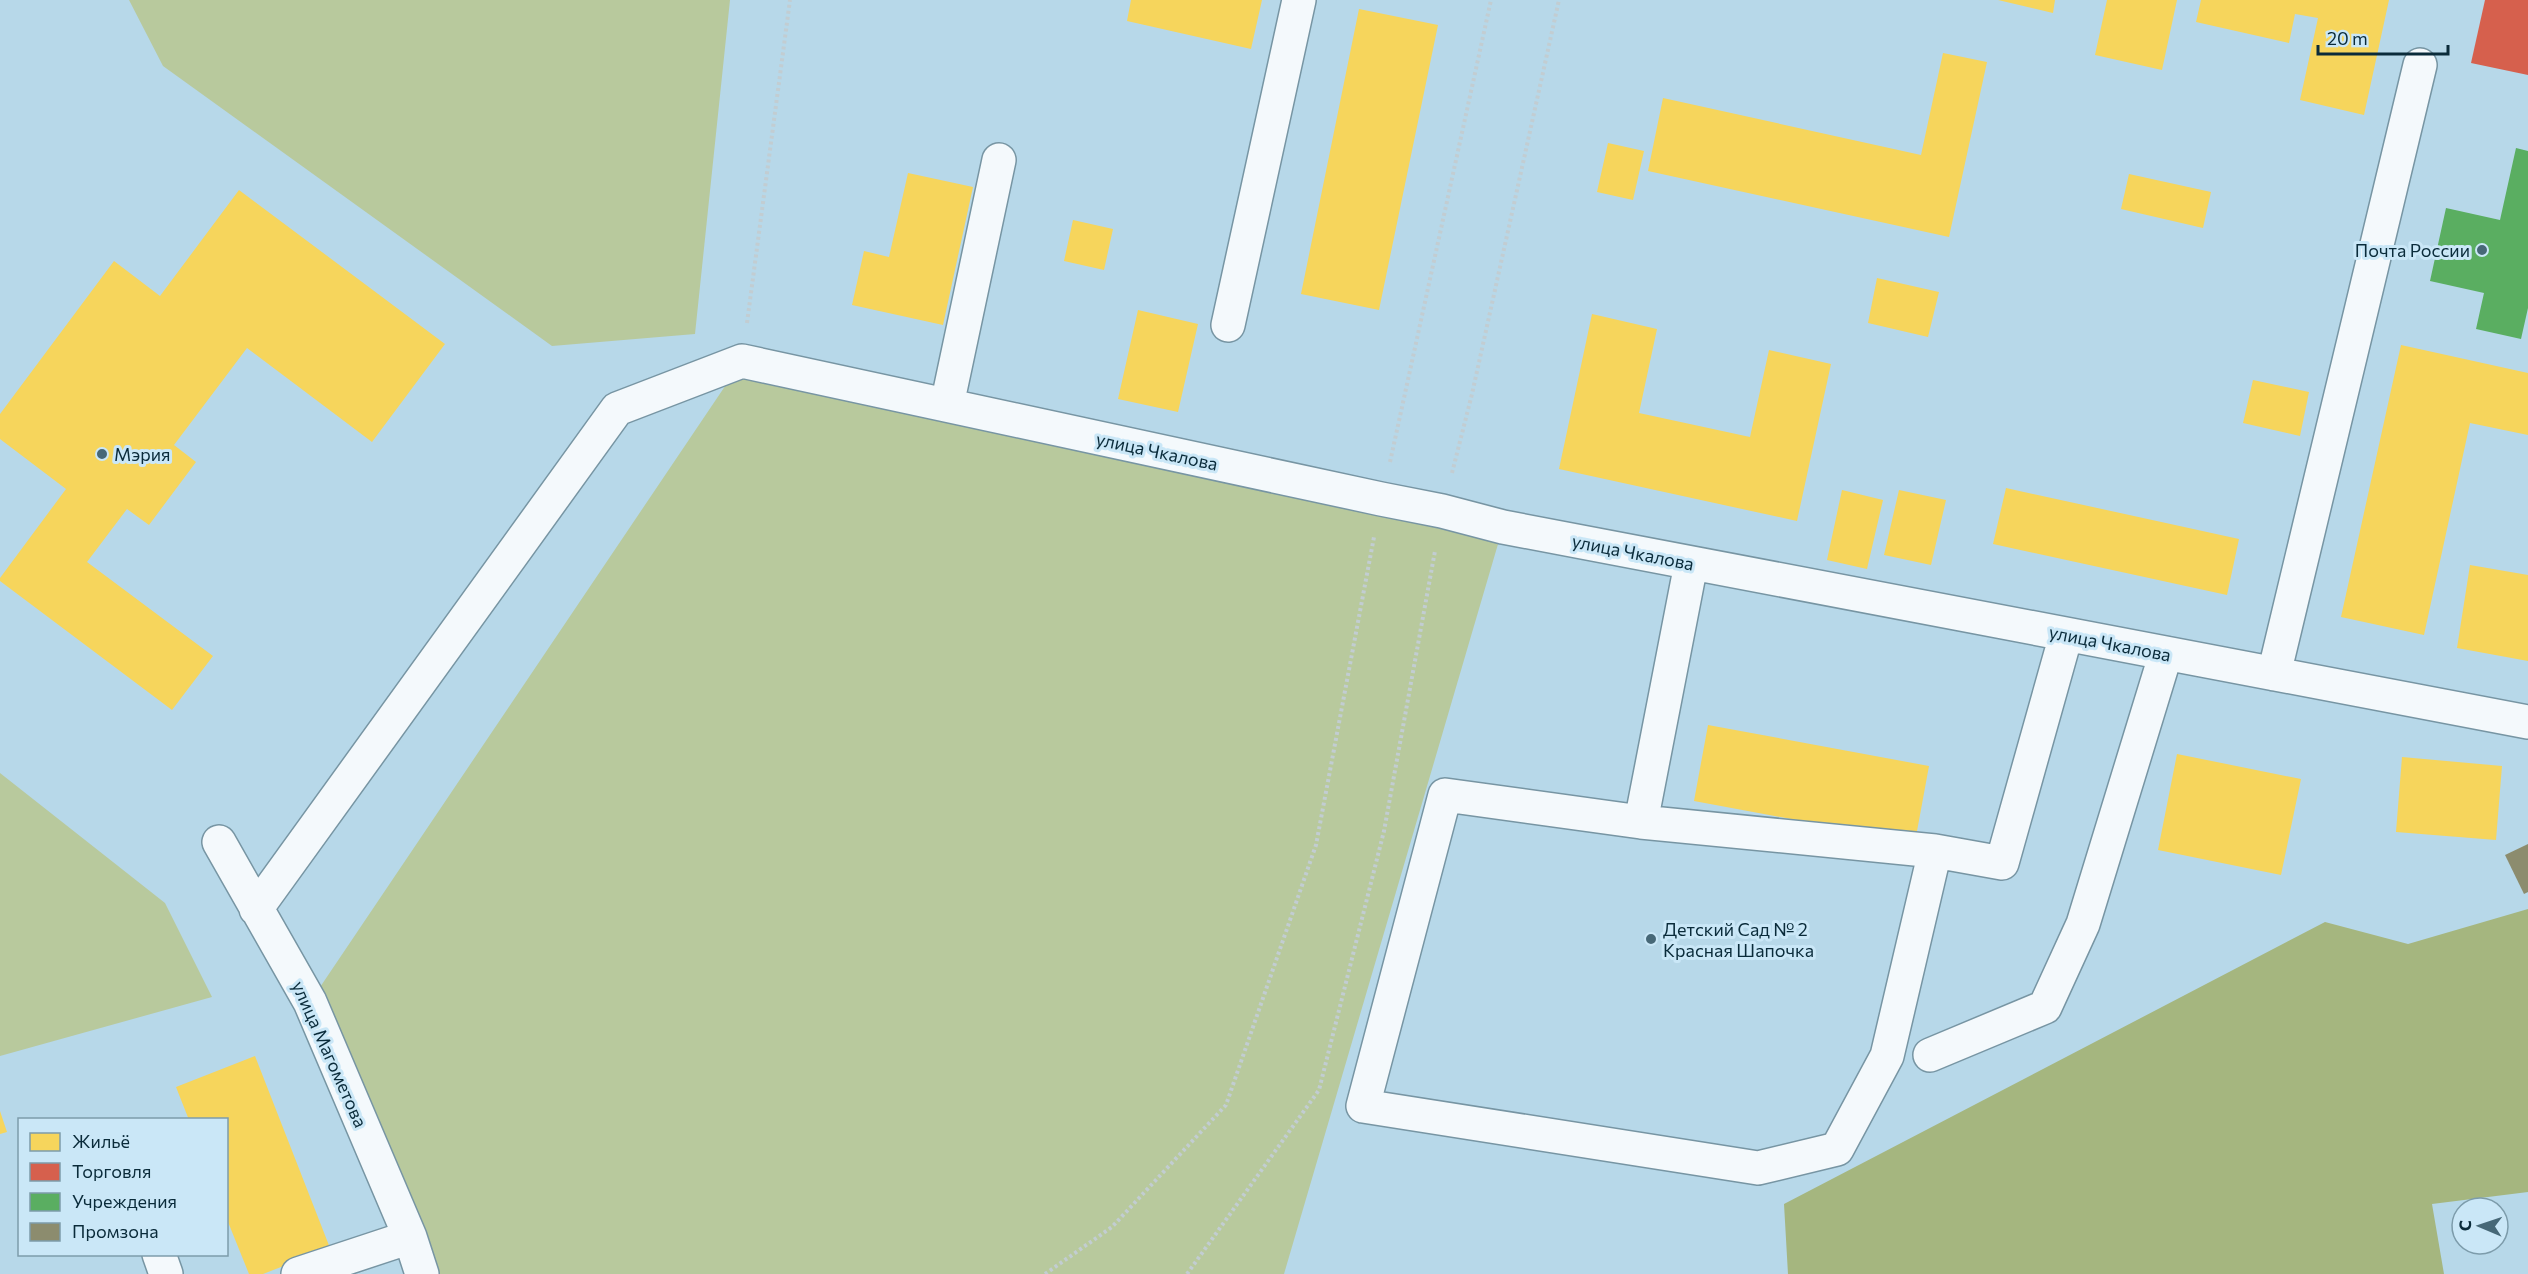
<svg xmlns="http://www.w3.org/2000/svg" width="2528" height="1274" font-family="Commissioner,sans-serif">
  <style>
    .green { fill: #b8c99d }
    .forest { fill: #a5b67f }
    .homes { fill: #f6d55c }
    .shops { fill: #d6604d }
    .public { fill: #5aae61 }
    .industry { fill: #8c8c6e }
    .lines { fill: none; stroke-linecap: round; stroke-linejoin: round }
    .minor-casing { stroke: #7795a3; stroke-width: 36 }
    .path { stroke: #c2cdd2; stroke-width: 4; stroke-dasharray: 3 3; stroke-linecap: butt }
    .minor { stroke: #f4f9fc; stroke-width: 33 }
    .poi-dot { fill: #476877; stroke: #cae7f7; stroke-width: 2 }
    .labels { text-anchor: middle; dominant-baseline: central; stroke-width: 6; stroke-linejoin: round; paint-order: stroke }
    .poi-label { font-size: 18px; fill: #0a2b3a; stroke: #cae7f7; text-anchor: start }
    .street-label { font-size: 18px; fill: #0a2b3a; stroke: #cae7f7 }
  </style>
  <rect width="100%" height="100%" fill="#b7d8e9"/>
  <path class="green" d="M 129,0 L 730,0 L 695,334 L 552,346 L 163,66 Z
    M 742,361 L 1503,527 L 1284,1274 L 422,1274 L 310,1002 Z
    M 0,773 L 165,903 L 212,997 L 0,1056 Z"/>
  <path class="forest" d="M 2528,909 L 2528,1192 L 2432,1204 L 2444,1274 L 1788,1274 L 1784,1204 L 2325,922 L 2408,944 Z"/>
  <path class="homes" d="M 1131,0 L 1262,0 L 1251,49 L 1127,21 Z
    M 1998,0 L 2055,0 L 2053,13 Z
    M 2107,0 L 2177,0 L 2162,70 L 2095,55 Z
    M 2201,0 L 2389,0 L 2364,115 L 2300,100 L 2318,18 L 2295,14 L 2289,43 L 2196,22 Z
    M 1359,9 L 1438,25 L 1379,310 L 1301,294 Z
    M 1943,53 L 1987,62 L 1949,237 L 1648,171 L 1663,98 L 1921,155 Z
    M 1608,143 L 1644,151 L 1633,200 L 1597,192 Z
    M 908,173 L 973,187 L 943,325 L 852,305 L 864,251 L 889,257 Z
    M 2129,174 L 2211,192 L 2203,228 L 2121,209 Z
    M 239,190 L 445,344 L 372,442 L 247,348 L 174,445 L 196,462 L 149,525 L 127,509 L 87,562 L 213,656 L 172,710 L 0,581 L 0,578 L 66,489 L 0,439 L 0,414 L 114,261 L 160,296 Z
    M 1073,220 L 1113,229 L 1104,270 L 1064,261 Z
    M 1877,278 L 1939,292 L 1928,337 L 1868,323 Z
    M 1138,310 L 1198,324 L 1178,412 L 1118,399 Z
    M 1592,314 L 1657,329 L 1639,413 L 1750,437 L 1769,350 L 1831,364 L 1797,521 L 1559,469 Z
    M 2401,345 L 2528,373 L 2528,435 L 2470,423 L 2424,635 L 2341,617 Z
    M 2253,380 L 2309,392 L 2300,436 L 2243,423 Z
    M 2006,488 L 2239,539 L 2227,595 L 1993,544 Z
    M 1842,490 L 1883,500 L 1867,569 L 1827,560 Z
    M 1899,490 L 1946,500 L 1931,565 L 1884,555 Z
    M 2470,565 L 2528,575 L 2528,661 L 2457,648 Z
    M 1708,725 L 1929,766 L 1915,842 L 1694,801 Z
    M 2177,754 L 2301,779 L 2281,875 L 2158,850 Z
    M 2402,757 L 2502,766 L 2496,840 L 2396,832 Z
    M 255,1056 L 330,1248 L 263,1274 L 249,1274 L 226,1217 L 226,1120 L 189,1120 L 176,1087 Z
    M 0,1111 L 7,1132 L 0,1134 Z"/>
  <path class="shops" d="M 2485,0 L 2528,0 L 2528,75 L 2471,63 Z"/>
  <path class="public" d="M 2516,148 L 2528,151 L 2528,308 L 2521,339 L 2476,329 L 2484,293 L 2430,281 L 2446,208 L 2500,220 Z"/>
  <path class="industry" d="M 2528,844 L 2528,892 L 2524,894 L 2505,855 Z"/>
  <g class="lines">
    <defs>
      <path id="minor" d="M 1228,325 L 1299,0
        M 947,405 L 999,160
        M 1691,564 L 1641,822 L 1445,795 L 1363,1106 L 1758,1168 L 1837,1149 L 1887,1056 L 1935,851 L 2002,863 L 2066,635
        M 2274,674 L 2420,65
        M 1641,822 L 1935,851
        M 219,842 L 310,1002 L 410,1237 L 422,1274
        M 256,909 L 617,409 L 742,361 L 1381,499 L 1442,511 L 1503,527 L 2528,722
        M 1930,1055 L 2045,1007 L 2083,924 L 2166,653
        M 159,1254 L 166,1274
        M 298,1274 L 410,1237"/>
    </defs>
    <use href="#minor" class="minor-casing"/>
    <path class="path" d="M 747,323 L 790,0
      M 1390,462 L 1491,0
      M 1452,473 L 1472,394 L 1559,0
      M 1045,1274 L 1112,1227 L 1226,1105 L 1316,845 L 1374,537
      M 1187,1274 L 1319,1090 L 1384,831 L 1435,551"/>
    <use href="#minor" class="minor"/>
  </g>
  <g class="poi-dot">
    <circle cx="2482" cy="250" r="6"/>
    <circle cx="102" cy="454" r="6"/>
    <circle cx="1651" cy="939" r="6"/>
  </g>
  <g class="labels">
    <g class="poi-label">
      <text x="2470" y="250" text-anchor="end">Почта России</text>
      <text x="114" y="454">Мэрия</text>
      <text x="1663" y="929">Детский Сад № 2<tspan x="1663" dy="21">Красная Шапочка</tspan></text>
    </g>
    <g class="street-label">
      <text transform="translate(1157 451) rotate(12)">улица Чкалова</text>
      <text transform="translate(1633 552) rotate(11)">улица Чкалова</text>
      <text transform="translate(2110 643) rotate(11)">улица Чкалова</text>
      <text transform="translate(330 1054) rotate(66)">улица Магометова</text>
    </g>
  </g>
  <rect x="18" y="1118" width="210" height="138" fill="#cae7f7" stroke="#7d9cab" stroke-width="1.5"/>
  <rect x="30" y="1133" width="30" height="18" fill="#f6d55c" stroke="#7d9cab" stroke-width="1.5"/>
  <text x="72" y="1148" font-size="18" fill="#0a2b3a">Жильё</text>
  <rect x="30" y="1163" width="30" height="18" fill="#d6604d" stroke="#7d9cab" stroke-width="1.5"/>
  <text x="72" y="1178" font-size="18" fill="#0a2b3a">Торговля</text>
  <rect x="30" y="1193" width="30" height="18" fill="#5aae61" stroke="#7d9cab" stroke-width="1.5"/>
  <text x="72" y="1208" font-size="18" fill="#0a2b3a">Учреждения</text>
  <rect x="30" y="1223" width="30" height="18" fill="#8c8c6e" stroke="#7d9cab" stroke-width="1.5"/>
  <text x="72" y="1238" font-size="18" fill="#0a2b3a">Промзона</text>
  <g transform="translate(2480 1226) rotate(272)"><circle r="28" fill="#cae7f7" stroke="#7d9cab" stroke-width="1.5"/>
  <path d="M0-4.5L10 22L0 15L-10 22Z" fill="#476877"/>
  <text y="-9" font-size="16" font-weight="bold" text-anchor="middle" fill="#0a2b3a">С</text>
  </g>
  <path d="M2318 45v9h130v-9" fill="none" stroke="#0a2b3a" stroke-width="3"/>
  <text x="2327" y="45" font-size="18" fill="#0a2b3a" stroke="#cae7f7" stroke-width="4.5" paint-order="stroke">20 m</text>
</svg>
